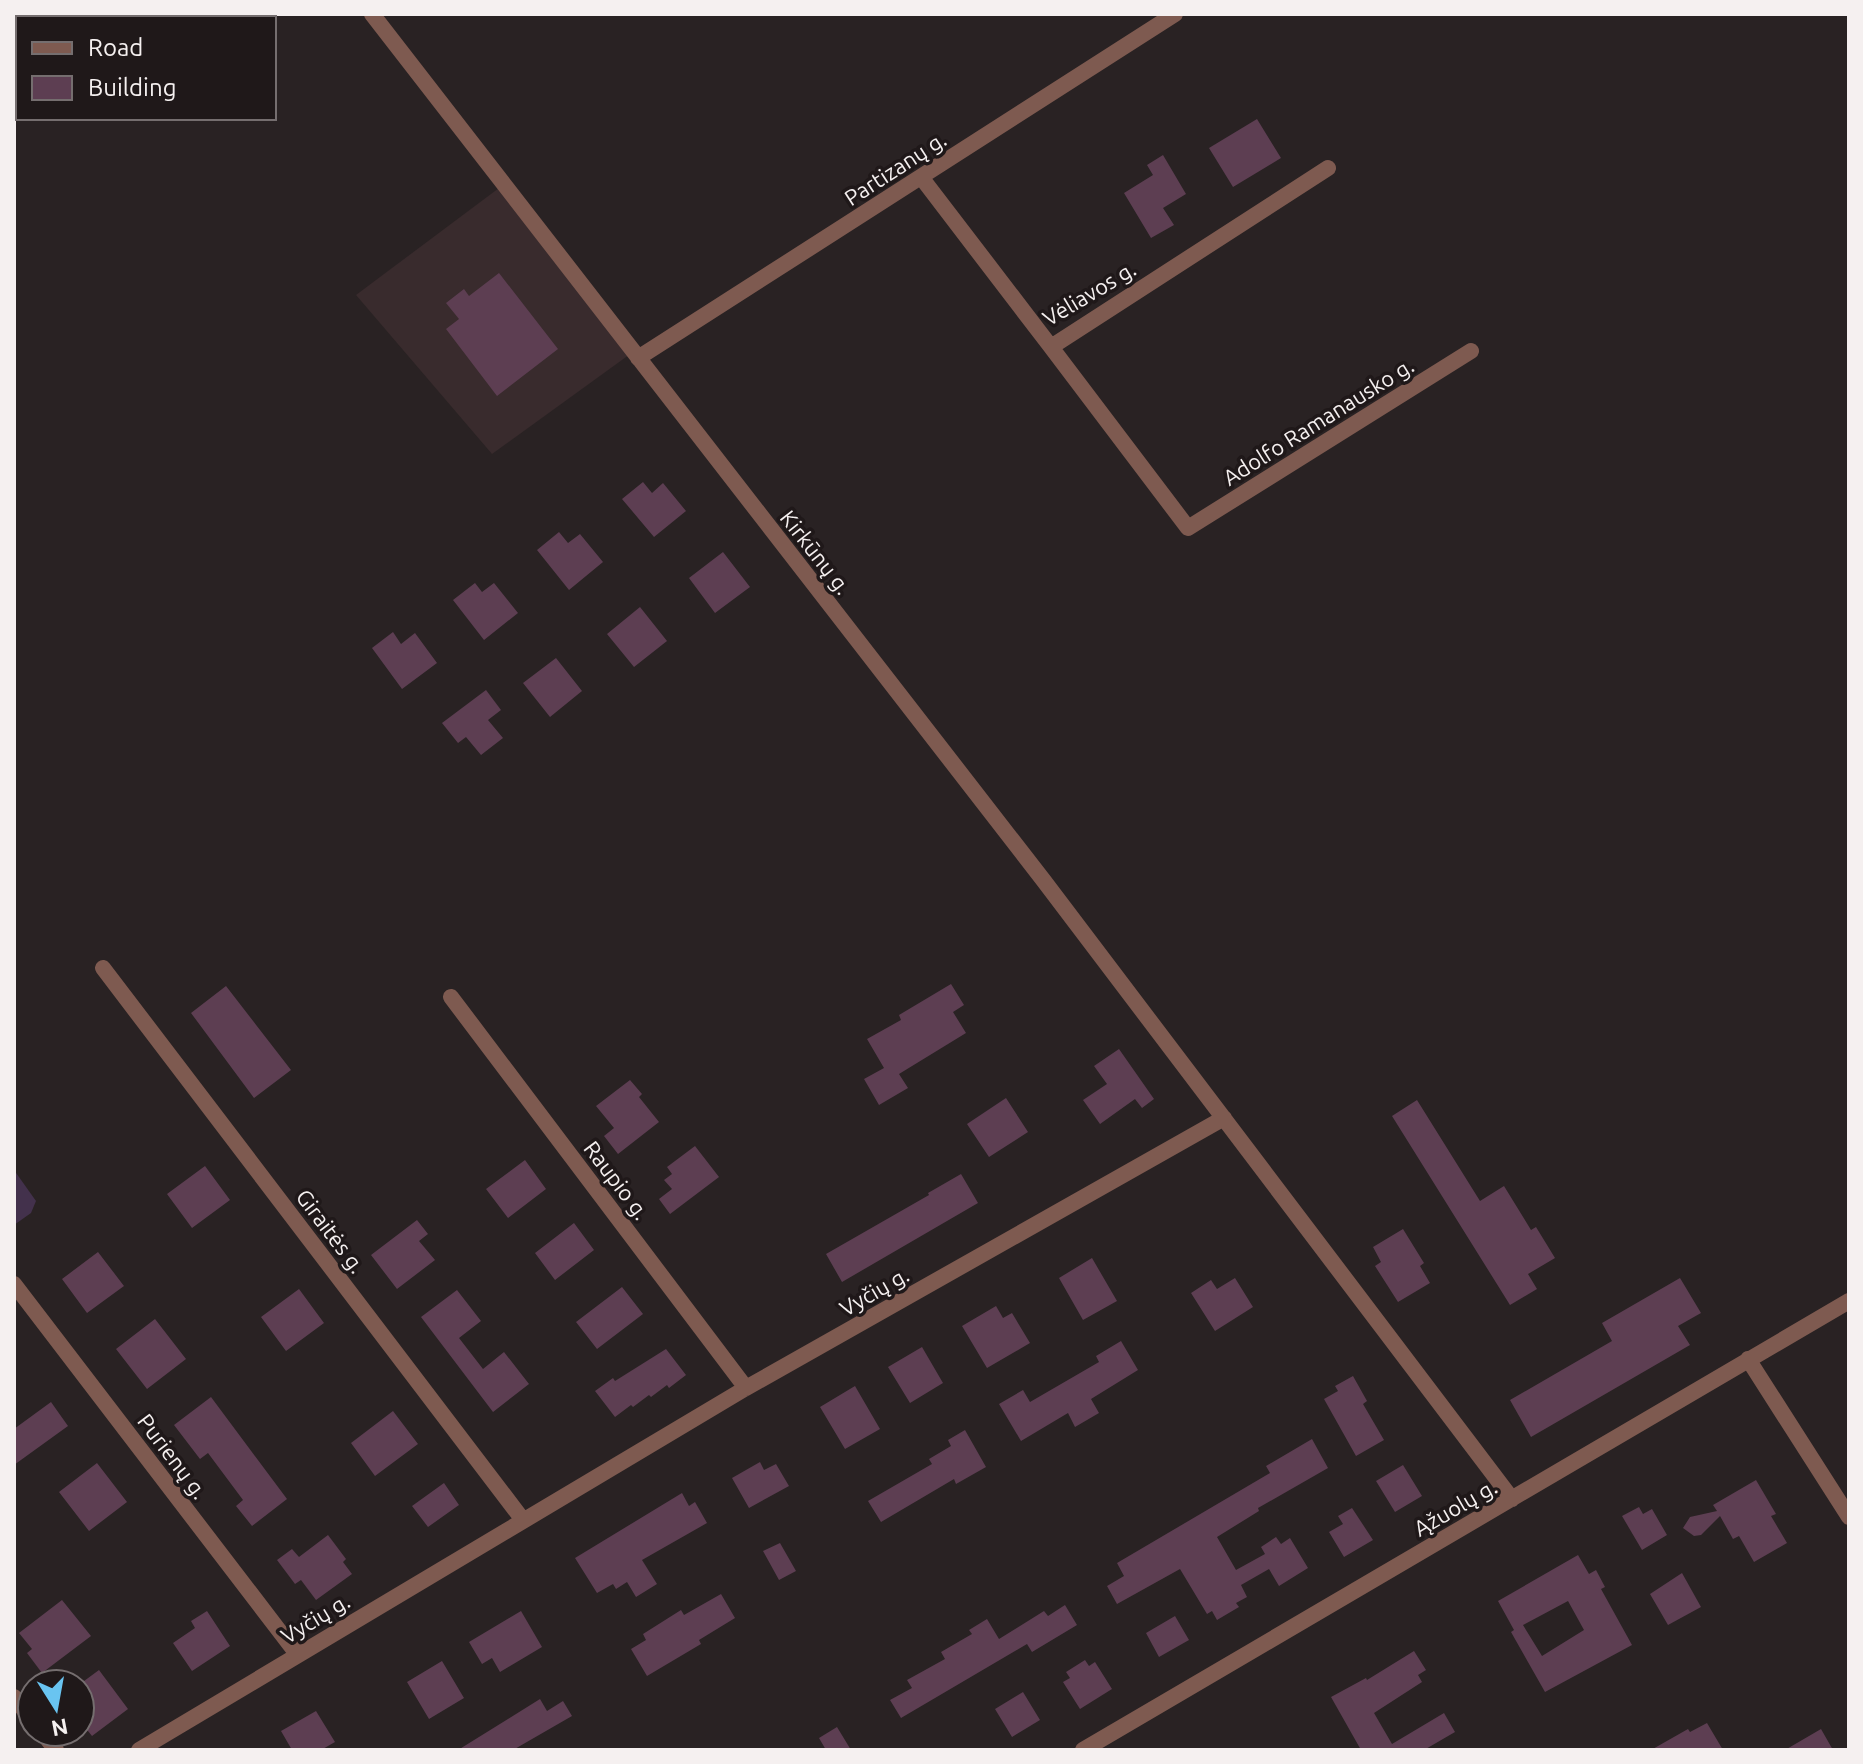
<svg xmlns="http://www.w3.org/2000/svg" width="1863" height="1764" font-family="Ubuntu,sans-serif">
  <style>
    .built { fill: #392b2d }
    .water { fill: #43314c }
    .building { fill: #5d3e52; fill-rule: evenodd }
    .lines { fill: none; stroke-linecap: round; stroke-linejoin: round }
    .minor { stroke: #7e5a50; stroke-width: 16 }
    .labels { text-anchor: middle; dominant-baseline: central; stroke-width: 7; stroke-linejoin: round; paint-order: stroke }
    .street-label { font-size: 22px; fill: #f5f0f0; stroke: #1f1819 }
  </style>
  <rect width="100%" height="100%" fill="#292223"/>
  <path class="built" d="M 503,185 L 633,352 L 492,454 L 356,295 Z"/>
  <path class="water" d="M 14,1170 L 36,1201 L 31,1213 L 14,1225 Z"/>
  <path class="building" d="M 1257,119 L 1281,158 L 1233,187 L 1209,148 Z
    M 1163,155 L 1186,194 L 1163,208 L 1174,225 L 1151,238 L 1124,193 L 1153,175 L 1147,165 Z
    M 499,273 L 558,349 L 497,396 L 446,329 L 459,319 L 446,303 L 464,289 L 469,296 Z
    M 643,482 L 652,493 L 663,483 L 686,511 L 654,537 L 622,499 Z
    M 559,532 L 568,543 L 580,534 L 603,562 L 569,590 L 537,550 Z
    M 723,552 L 750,587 L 715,613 L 689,578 Z
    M 475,583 L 482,592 L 494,583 L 518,613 L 484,640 L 453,600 Z
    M 640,607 L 667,641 L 634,667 L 607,634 Z
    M 393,632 L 401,644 L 415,633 L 437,663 L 402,689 L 372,648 Z
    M 556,658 L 582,691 L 550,717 L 523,683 Z
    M 486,690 L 501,710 L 488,720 L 503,738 L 481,755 L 466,737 L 458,743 L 442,723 Z
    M 951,984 L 964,1005 L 953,1012 L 966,1033 L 899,1074 L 908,1088 L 879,1105 L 864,1079 L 884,1068 L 867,1039 L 901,1020 L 899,1015 Z
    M 226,986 L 291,1070 L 254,1098 L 191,1013 Z
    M 1119,1049 L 1154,1099 L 1142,1108 L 1135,1099 L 1100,1124 L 1083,1100 L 1107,1084 L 1094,1066 Z
    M 630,1080 L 642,1094 L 639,1097 L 659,1122 L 618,1154 L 604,1136 L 614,1128 L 596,1106 Z
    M 1006,1098 L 1028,1132 L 989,1157 L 967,1124 Z
    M 1417,1100 L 1480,1201 L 1504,1186 L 1531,1230 L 1536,1227 L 1555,1258 L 1528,1274 L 1537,1289 L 1510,1305 L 1392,1116 Z
    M 695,1146 L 719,1177 L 670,1214 L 659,1199 L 672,1189 L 664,1180 L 672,1174 L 667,1167 Z
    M 525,1160 L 546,1189 L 508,1218 L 486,1189 Z
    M 205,1166 L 230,1200 L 192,1228 L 167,1194 Z
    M 961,1174 L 978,1203 L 842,1282 L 826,1254 L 929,1195 L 928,1193 Z
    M 417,1220 L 428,1234 L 419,1241 L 435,1260 L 397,1289 L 371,1255 Z
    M 574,1223 L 594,1250 L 555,1280 L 535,1253 Z
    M 1403,1229 L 1424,1263 L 1420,1266 L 1430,1283 L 1398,1302 L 1375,1266 L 1381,1262 L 1373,1247 Z
    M 98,1252 L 124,1286 L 87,1313 L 62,1279 Z
    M 1092,1258 L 1117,1301 L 1083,1320 L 1059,1278 Z
    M 1235,1278 L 1253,1307 L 1215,1331 L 1191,1293 L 1211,1280 L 1217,1289 Z
    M 1680,1278 L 1701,1313 L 1678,1326 L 1690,1345 L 1531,1437 L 1510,1400 L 1612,1341 L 1602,1323 Z
    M 622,1287 L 643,1314 L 597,1349 L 576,1322 Z
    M 299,1289 L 324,1323 L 286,1351 L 261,1317 Z
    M 457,1290 L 481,1321 L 459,1338 L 483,1369 L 504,1352 L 529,1384 L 493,1412 L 421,1317 Z
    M 996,1306 L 1003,1318 L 1012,1313 L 1030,1343 L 987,1368 L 962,1326 Z
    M 155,1319 L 186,1359 L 147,1389 L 116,1349 Z
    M 1121,1341 L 1138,1370 L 1091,1399 L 1099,1413 L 1075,1427 L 1068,1413 L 1021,1441 L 999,1404 L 1023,1390 L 1030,1402 L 1099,1362 L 1096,1356 Z
    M 922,1347 L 943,1383 L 910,1403 L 888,1367 Z
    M 666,1349 L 686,1375 L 669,1388 L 667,1385 L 651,1397 L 649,1395 L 633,1407 L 631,1405 L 615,1417 L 595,1391 L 613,1378 L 615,1381 Z
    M 1353,1376 L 1367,1401 L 1363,1404 L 1384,1440 L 1356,1456 L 1324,1399 L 1338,1391 L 1335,1386 Z
    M 855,1386 L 880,1429 L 845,1449 L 820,1407 Z
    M 211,1397 L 287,1499 L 252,1526 L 236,1506 L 243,1500 L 208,1453 L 200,1459 L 174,1425 Z
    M 51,1402 L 68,1426 L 14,1465 L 14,1429 Z
    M 393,1411 L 418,1444 L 375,1476 L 351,1443 Z
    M 965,1430 L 986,1467 L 956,1484 L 954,1479 L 881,1522 L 868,1501 L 932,1464 L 929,1459 L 951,1446 L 948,1440 Z
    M 1312,1439 L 1328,1468 L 1258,1508 L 1259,1511 L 1217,1537 L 1236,1570 L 1265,1554 L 1261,1547 L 1276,1537 L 1281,1544 L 1290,1538 L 1308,1568 L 1279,1586 L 1269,1569 L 1241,1585 L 1247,1597 L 1236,1603 L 1239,1607 L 1217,1620 L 1212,1611 L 1207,1614 L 1180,1569 L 1117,1604 L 1107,1586 L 1124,1576 L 1117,1563 L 1270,1473 L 1266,1466 Z
    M 760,1462 L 764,1470 L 776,1464 L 789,1486 L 749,1508 L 732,1478 Z
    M 97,1463 L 127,1502 L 89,1531 L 59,1492 Z
    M 1403,1465 L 1422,1496 L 1395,1512 L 1376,1481 Z
    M 1756,1480 L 1776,1514 L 1771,1516 L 1787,1543 L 1754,1562 L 1739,1536 L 1733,1539 L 1720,1516 L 1701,1535 L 1694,1536 L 1683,1528 L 1690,1517 L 1717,1511 L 1713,1505 Z
    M 444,1483 L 459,1505 L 428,1527 L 412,1506 Z
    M 682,1493 L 689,1506 L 695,1502 L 707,1523 L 642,1560 L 657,1584 L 636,1597 L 627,1582 L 616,1589 L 613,1584 L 597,1593 L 575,1558 Z
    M 1639,1507 L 1643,1514 L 1652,1509 L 1667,1535 L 1642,1550 L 1622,1516 Z
    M 1352,1508 L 1373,1540 L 1344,1557 L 1329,1532 L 1343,1524 L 1338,1516 Z
    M 328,1535 L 346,1559 L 343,1562 L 352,1574 L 316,1600 L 301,1580 L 295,1584 L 277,1560 L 292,1549 L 299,1557 Z
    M 780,1543 L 796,1571 L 779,1580 L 763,1551 Z
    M 1578,1555 L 1589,1574 L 1596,1570 L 1605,1587 L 1601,1589 L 1632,1645 L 1545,1692 L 1511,1632 L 1517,1628 L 1514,1630 L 1498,1601 ZM 1568,1601 L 1584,1630 L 1542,1656 L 1523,1625 Z
    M 1682,1573 L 1701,1607 L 1668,1625 L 1650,1594 Z
    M 721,1594 L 735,1618 L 699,1640 L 701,1644 L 647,1676 L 631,1649 L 646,1640 L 643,1634 L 681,1610 L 684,1615 Z
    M 62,1600 L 91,1636 L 42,1673 L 27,1653 L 32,1649 L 19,1633 Z
    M 1065,1605 L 1077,1625 L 1032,1652 L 1027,1644 L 901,1718 L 890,1700 L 912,1688 L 907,1680 L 945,1659 L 941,1652 L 972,1634 L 969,1630 L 987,1619 L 999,1639 L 1044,1611 L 1048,1616 Z
    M 207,1611 L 230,1646 L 192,1671 L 173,1643 L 195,1628 L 191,1621 Z
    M 521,1611 L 542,1647 L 500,1672 L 492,1658 L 482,1664 L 469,1642 Z
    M 1175,1616 L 1189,1640 L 1159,1657 L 1146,1633 Z
    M 1414,1651 L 1426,1670 L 1418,1675 L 1422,1682 L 1374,1713 L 1392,1744 L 1444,1713 L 1455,1732 L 1424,1750 L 1361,1750 L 1331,1697 L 1366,1678 L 1367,1680 Z
    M 1085,1660 L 1089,1666 L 1095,1662 L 1112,1689 L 1080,1709 L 1063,1682 L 1070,1678 L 1066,1672 Z
    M 442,1661 L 464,1698 L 429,1719 L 407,1682 Z
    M 99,1670 L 128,1709 L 92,1736 L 80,1721 L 80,1684 Z
    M 1023,1692 L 1040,1720 L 1012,1737 L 995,1709 Z
    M 540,1699 L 547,1711 L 563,1701 L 572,1716 L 513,1750 L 458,1750 Z
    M 316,1711 L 335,1742 L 321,1750 L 292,1750 L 281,1731 Z
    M 1707,1723 L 1723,1750 L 1651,1750 L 1688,1729 L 1690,1732 Z
    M 837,1727 L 851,1750 L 826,1750 L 819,1738 Z
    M 1821,1729 L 1833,1750 L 1785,1750 Z"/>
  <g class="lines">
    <path class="minor" d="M 372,14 L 1044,881 L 1512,1499
      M 921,177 L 1051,347 L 1328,168
      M 1051,347 L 1188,528 L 1471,351
      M 638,358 L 1175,14
      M 103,968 L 523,1520
      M 451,997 L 746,1388
      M 14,1284 L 297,1654
      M 1748,1359 L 1849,1517
      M 14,1697 L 32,1720
      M 42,1732 L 56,1750
      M 139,1750 L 746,1388 L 1224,1118
      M 1083,1750 L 1849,1301"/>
  </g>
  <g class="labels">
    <g class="street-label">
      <text transform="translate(895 168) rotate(-33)">Partizanų g.</text>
      <text transform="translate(1089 293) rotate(-31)">Vėliavos g.</text>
      <text transform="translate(1318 421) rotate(-32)">Adolfo Ramanausko g.</text>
      <text transform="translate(816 552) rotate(52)">Kirkūnų g.</text>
      <text transform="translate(617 1180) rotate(53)">Raupio g.</text>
      <text transform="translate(331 1231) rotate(53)">Giraitės g.</text>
      <text transform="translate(874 1291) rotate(-30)">Vyčių g.</text>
      <text transform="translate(173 1456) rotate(53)">Purienų g.</text>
      <text transform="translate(1455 1507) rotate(-30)">Ąžuolų g.</text>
      <text transform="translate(315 1618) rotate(-31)">Vyčių g.</text>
    </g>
  </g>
  <rect width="1863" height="1764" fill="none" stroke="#f5f0f0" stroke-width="32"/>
  <rect x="16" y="16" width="260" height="104" fill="#1f1819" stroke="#756e6f" stroke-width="2"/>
  <rect x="32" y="42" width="40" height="12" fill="#7e5a50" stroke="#756e6f" stroke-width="2"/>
  <text x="88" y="56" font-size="24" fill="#f5f0f0">Road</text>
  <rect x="32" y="76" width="40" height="24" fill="#5d3e52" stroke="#756e6f" stroke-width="2"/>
  <text x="88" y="96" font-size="24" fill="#f5f0f0">Building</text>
  <g transform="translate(56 1708) rotate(169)"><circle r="38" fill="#1f1819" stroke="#756e6f" stroke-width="2"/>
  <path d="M0-6L14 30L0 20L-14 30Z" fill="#69c4f1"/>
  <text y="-12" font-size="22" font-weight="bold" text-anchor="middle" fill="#f5f0f0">N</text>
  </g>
</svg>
